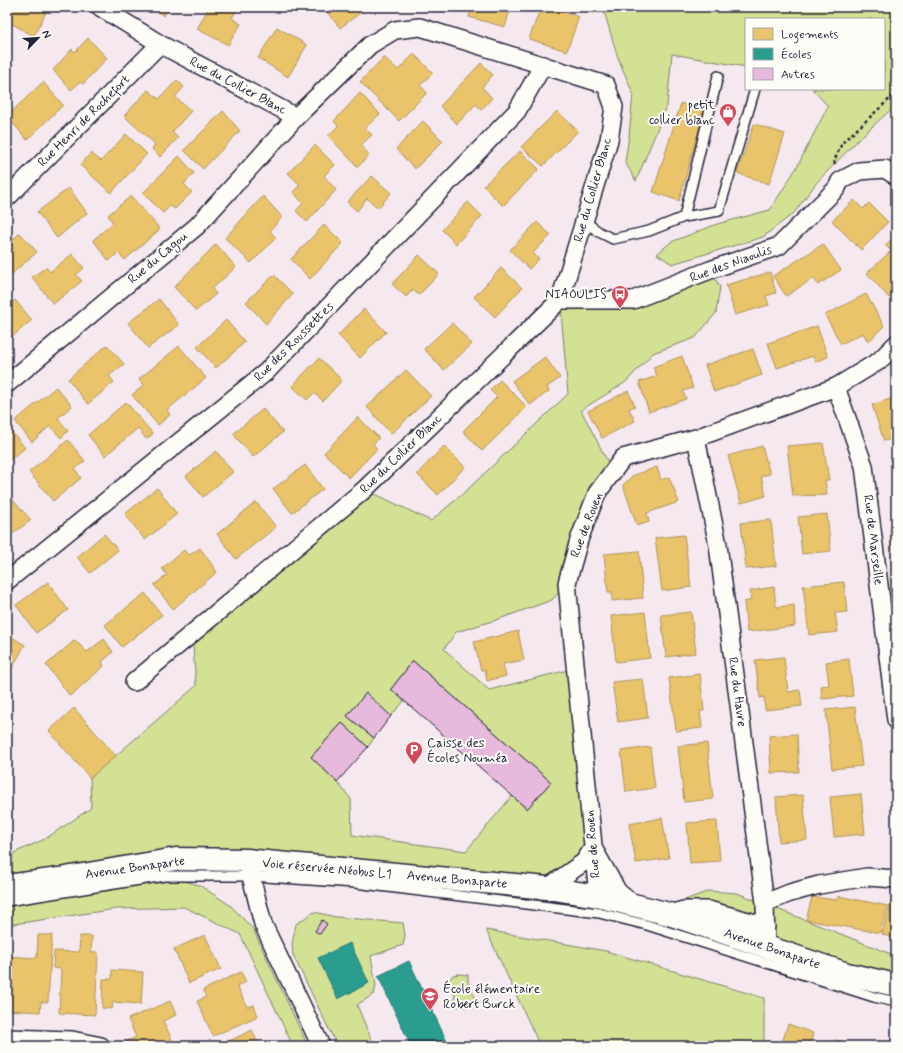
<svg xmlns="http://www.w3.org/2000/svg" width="903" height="1053" font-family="Mynerve,sans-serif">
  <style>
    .green { fill: #d3e194; stroke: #7a8268; fill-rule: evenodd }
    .homes { fill: #e9c46a; stroke: #ad935c }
    .schools { fill: #2a9d8f; stroke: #287876 }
    .building { fill: #e7badd; stroke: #22223b }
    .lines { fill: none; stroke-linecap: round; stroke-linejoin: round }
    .lane-casing { stroke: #22223b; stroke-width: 12 }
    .street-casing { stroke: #22223b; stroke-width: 20 }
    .secondary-casing { stroke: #22223b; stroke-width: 25 }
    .path { stroke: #22223b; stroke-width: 2.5; stroke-dasharray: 3 3; stroke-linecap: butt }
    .lane { stroke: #fdfcf7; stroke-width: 9 }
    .street { stroke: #fdfcf7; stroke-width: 17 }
    .secondary { stroke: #fdfcf7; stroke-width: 22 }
    .labels { text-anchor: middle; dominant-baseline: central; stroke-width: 4; stroke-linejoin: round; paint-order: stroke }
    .street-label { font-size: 13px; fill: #22223b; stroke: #fdfcf7 }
    .poi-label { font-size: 13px; fill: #22223b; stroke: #fdfcf7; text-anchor: end }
  </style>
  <rect width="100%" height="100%" fill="#f6e8ef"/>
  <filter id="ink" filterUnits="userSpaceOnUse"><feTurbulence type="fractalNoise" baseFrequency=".025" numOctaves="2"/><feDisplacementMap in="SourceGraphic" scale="8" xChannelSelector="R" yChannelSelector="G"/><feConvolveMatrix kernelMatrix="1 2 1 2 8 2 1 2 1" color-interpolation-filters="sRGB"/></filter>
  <g filter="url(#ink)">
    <path class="green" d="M 601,7 L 896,7 L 896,105 L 862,136 L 817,182 L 794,213 L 763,237 L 672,264 L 657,254 L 671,242 L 717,224 L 770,210 L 797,167 L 828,106 L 812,89 L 884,89 L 884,19 L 746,19 L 746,67 L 672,54 L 667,106 L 636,181 L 625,162 L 629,136 L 633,94 L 617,55 L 603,8 Z
      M 710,270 L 720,287 L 716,313 L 695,338 L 653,353 L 626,382 L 581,410 L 613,472 L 567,583 L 552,600 L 496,620 L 456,632 L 444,649 L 489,690 L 576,668 L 593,848 L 547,888 L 247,860 L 7,886 L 7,856 L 45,839 L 91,808 L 90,778 L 196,686 L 192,633 L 365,489 L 431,521 L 467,490 L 568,394 L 560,300 L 633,300 ZM 413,661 L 551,782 L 527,809 L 512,796 L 466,851 L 352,835 L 351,799 L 337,782 L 311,757 L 342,723 L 368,747 L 374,738 L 347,716 L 366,694 L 391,716 L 404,701 L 391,689 Z
      M 165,876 L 199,885 L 230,905 L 253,929 L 308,1046 L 293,1046 L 240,934 L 184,907 L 116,909 L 7,925 L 7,901 Z
      M 709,891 L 737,893 L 896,956 L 896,985 L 655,911 Z
      M 314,912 L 336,917 L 403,923 L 405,935 L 403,945 L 371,956 L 376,986 L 374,994 L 357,1005 L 374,1046 L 337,1046 L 293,955 L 292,944 L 296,924 Z
      M 486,930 L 606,951 L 764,998 L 764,1046 L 540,1046 Z
      M 459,974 L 468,975 C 467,987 473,988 475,999 L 467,1007 L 454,1006 L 453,1004 L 455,995 L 450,990 L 446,984 L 453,975 Z"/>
    <path class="homes" d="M 7,7 L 38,7 L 46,12 L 34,36 L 7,21 Z
      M 150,7 L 169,7 L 164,16 Z
      M 209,7 L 236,7 L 238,8 L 232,18 L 241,24 L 228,45 L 197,29 Z
      M 323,7 L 368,7 L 340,28 Z
      M 472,7 L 511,7 L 505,27 L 469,17 Z
      M 541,7 L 551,7 L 579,17 L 567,51 L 529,39 Z
      M 277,27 L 307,45 L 288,77 L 258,58 Z
      M 88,38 L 107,58 L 83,84 L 80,82 L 71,90 L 53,70 L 72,49 L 75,52 Z
      M 414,54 L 433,73 L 420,85 L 427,93 L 399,121 L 360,82 L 384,57 L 398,70 Z
      M 481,63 L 493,75 L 482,87 L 492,98 L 481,110 L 476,104 L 457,124 L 440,106 Z
      M 177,80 L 184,87 L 175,97 L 191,111 L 172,132 L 178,138 L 160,157 L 152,149 L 155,144 L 124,116 L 148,90 L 159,99 Z
      M 43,82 L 63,105 L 27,140 L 7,116 Z
      M 360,93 L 380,114 L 365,128 L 372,135 L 361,145 L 369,155 L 358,167 L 328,136 L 338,126 L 334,121 Z
      M 681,103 L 704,111 L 679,201 L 653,192 Z
      M 223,111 L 240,131 L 203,169 L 184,150 Z
      M 557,111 L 578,131 L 543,166 L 521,147 Z
      M 423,121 L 443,141 L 415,169 L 396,149 Z
      M 754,124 L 785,134 L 769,184 L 737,173 Z
      M 126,134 L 147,154 L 111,193 L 80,165 L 91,153 L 101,161 Z
      M 315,145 L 335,165 L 324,176 L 336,190 L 307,222 L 296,211 L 303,203 L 293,192 L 300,185 L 288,173 Z
      M 520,151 L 539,169 L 503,206 L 483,186 Z
      M 179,156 L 194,173 L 184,184 L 192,192 L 175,209 L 170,206 L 163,213 L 143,193 Z
      M 372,176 L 391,193 L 378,208 L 367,198 L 357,211 L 347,202 Z
      M 69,188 L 87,213 L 57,238 L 37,212 Z
      M 131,196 L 160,229 L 125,260 L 118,253 L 109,261 L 93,240 L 113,223 L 108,215 Z
      M 263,196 L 282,217 L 270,231 L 276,238 L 251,263 L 225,238 Z
      M 854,200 L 863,209 L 869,203 L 888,222 L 861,250 L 832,221 Z
      M 468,202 L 482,216 L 456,244 L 442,230 Z
      M 537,222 L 551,235 L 533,253 L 539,259 L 529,269 L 510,250 Z
      M 324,225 L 343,243 L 310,279 L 291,259 Z
      M 20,233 L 37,252 L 7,278 L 7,238 L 10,242 Z
      M 896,236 L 896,292 L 889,298 L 867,273 L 891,251 L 885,245 Z
      M 216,244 L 236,267 L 212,289 L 216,294 L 196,311 L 174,287 Z
      M 823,244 L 841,270 L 818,285 L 814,278 L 786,296 L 773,276 Z
      M 72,254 L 84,268 L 76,275 L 82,281 L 53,304 L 32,277 L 46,267 L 50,272 Z
      M 419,255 L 439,274 L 419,295 L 413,290 L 406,297 L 392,284 Z
      M 501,268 L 522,288 L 495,317 L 474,297 Z
      M 770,272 L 776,293 L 766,296 L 769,305 L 735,315 L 726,285 Z
      M 274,275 L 293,294 L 266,324 L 246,302 Z
      M 866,294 L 884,326 L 868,342 L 863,333 L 841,344 L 825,315 Z
      M 159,299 L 179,325 L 148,348 L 128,323 Z
      M 15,300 L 32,320 L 7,341 L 7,307 Z
      M 364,309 L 386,332 L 360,358 L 338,335 Z
      M 226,320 L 245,342 L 216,368 L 197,347 Z
      M 452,323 L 472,344 L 444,370 L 424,349 Z
      M 817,326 L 828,357 L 815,362 L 813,356 L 777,368 L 768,343 Z
      M 107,345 L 124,364 L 109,376 L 114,382 L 88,404 L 68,379 Z
      M 179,346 L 206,378 L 167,410 L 170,415 L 158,425 L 132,395 L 144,385 L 139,379 Z
      M 753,349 L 762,375 L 714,392 L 705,365 Z
      M 682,356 L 693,388 L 683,391 L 686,399 L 649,412 L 639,382 L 657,376 L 653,367 Z
      M 545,357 L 560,378 L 547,387 L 549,391 L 530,405 L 512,381 Z
      M 319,358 L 342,380 L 323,401 L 314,393 L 307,400 L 292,386 Z
      M 406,370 L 431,396 L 391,434 L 367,407 Z
      M 500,380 L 527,407 L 482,451 L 463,431 L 497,397 L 490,390 Z
      M 56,387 L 72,406 L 58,418 L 68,431 L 61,438 L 50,426 L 32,442 L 15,421 Z
      M 628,391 L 635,406 L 629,409 L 635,421 L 602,438 L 588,411 Z
      M 896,397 L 896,438 L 884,441 L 872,405 Z
      M 126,402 L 153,434 L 146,439 L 138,428 L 105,456 L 88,435 Z
      M 263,409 L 283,432 L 253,457 L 233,434 Z
      M 358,417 L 379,438 L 373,444 L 377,449 L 349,478 L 324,453 Z
      M 9,428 L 25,448 L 7,462 L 7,430 Z
      M 68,440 L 85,461 L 75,469 L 81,478 L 53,501 L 29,472 Z
      M 823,443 L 829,480 L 825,480 L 827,495 L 793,496 L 787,446 Z
      M 444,446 L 465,467 L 438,495 L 417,474 Z
      M 762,446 L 770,474 L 761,476 L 766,496 L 741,503 L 728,456 Z
      M 216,451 L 233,472 L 203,497 L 186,476 Z
      M 305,465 L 323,489 L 292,513 L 273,489 Z
      M 657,467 L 661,480 L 669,477 L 679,502 L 647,513 L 649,522 L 637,526 L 623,485 L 632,476 Z
      M 891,470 L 896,470 L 896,506 L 895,506 Z
      M 157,488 L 177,514 L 145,540 L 125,514 Z
      M 12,499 L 31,520 L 7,538 L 7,503 Z
      M 256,502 L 276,527 L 236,559 L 217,534 Z
      M 827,514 L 831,551 L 802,554 L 798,517 Z
      M 771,520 L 776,566 L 746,569 L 741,523 Z
      M 896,528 L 896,575 L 890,529 Z
      M 104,534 L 118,550 L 90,573 L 77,557 Z
      M 684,535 L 691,587 L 662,591 L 655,538 Z
      M 200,548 L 217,572 L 173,609 L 154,585 L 167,575 L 162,568 L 184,550 L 189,555 Z
      M 639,551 L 643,598 L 612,601 L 612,592 L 608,592 L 604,554 Z
      M 48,582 L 68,610 L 36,633 L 16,605 Z
      M 844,582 L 847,612 L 835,613 L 838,632 L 809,635 L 803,586 Z
      M 774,587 L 776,607 L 794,605 L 795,626 L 747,632 L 744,602 L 751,600 L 750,591 Z
      M 145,593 L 162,615 L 122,647 L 105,625 Z
      M 645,612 L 650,658 L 616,662 L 611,616 Z
      M 691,612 L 696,653 L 666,657 L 661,615 Z
      M 518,631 L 524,660 L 503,664 L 506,676 L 487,681 L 485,670 L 481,670 L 474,642 Z
      M 7,634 L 25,645 L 7,677 Z
      M 104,639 L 113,652 L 102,662 L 104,666 L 70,696 L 46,665 L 75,640 L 87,652 Z
      M 784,657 L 788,692 L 800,690 L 802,706 L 765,710 L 764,697 L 760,698 L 755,660 Z
      M 849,659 L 853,696 L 822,699 L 821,686 L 829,685 L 826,662 Z
      M 700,674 L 704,711 L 700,711 L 702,728 L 676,731 L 669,678 Z
      M 643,679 L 648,718 L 618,722 L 612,682 Z
      M 855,707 L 862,766 L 832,769 L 826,710 Z
      M 74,708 L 116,756 L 90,778 L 49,731 Z
      M 797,734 L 799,772 L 771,773 L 769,736 Z
      M 707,743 L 713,799 L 684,802 L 678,746 Z
      M 650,747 L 655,788 L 626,792 L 621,751 Z
      M 861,794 L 865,834 L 834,837 L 830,797 Z
      M 803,795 L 807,840 L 779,842 L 776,797 Z
      M 662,818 L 669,858 L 636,863 L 629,824 Z
      M 717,821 L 720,861 L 690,863 L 687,823 Z
      M 894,892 L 896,893 L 896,939 L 882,934 Z
      M 838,896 L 888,906 L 880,933 L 806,920 L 812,897 L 838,900 Z
      M 38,935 L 52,935 L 48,1002 L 41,1002 L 40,1012 L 7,1010 L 7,956 L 37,958 Z
      M 205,935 L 221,969 L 189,983 L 174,949 Z
      M 80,936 L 92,936 L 91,952 L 98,952 L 95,1015 L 59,1013 L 61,969 L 53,968 L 54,951 L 79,952 Z
      M 112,970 L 143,972 L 141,1004 L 113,1002 L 112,1009 L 102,1008 L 103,979 L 112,979 Z
      M 241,972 L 246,982 L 237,986 L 247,1007 L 254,1005 L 258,1016 L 213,1036 L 197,1001 L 206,997 L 203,990 Z
      M 170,1001 L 176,1015 L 163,1021 L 175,1046 L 122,1046 L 121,1044 L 136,1037 L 128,1019 Z
      M 788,1024 L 813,1033 L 810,1044 L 816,1046 L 774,1046 L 776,1041 L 782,1043 Z
      M 252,1030 L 259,1046 L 226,1046 L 225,1043 Z
      M 836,1040 L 855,1046 L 835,1046 Z"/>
    <path class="schools" d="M 350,943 L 369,983 L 338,999 L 318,958 Z
      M 409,961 L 449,1046 L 411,1046 L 378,976 Z"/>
    <path class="building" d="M 413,661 L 551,782 L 527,809 L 391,689 Z
      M 366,693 L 391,716 L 374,738 L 347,716 Z
      M 342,723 L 368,747 L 337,782 L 311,757 Z
      M 322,920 L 327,924 L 320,934 L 315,931 Z"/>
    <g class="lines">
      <defs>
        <path id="lane" d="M 684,217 L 718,76
          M 584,221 L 599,232 L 613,239 L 649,231 L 684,217 L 719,211 L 755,89
          M 7,901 L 165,876 L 251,876 L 355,883 L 599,913 L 647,925 L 874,997 L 896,1002"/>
        <path id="street" d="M 100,7 L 160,44 L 296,117 L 370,45 L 395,30 L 420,27 L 606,85 L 614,107 L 609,140 L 560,300 L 365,489 L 134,682
          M 7,198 L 160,44
          M 560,300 L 633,300 L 710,270 L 779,246 L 837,188 L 840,181 L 859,171 L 885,169 L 896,176
          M 7,384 L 197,226 L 296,117
          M 836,387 L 864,466 L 896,720
          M 696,438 L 718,545 L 765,903 L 766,948
          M 7,581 L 266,372 L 517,111 L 543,65
          M 247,860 L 263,924 L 321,1046
          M 547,888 L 584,862 L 593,848 L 618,892 L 633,904
          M 598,896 L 567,583 L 579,540 L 597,493 L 623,458 L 696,438 L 836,387 L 879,361 L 896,344
          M 765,903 L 790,893 L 819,885 L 867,877 L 896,879
          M 669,914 L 684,910 L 708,910 L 766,926
          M 7,1038 L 72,1040 L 101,1046"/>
        <path id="secondary" d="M 7,886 L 59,879 L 176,859 L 247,860 L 547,888 L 598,896 L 669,914 L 847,974 L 896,985"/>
      </defs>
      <use href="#lane" class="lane-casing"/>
      <use href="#street" class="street-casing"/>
      <use href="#secondary" class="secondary-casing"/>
      <path class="path" d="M 835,164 L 834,161 L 842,143 L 896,93"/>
      <use href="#lane" class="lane"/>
      <use href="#street" class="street"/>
      <use href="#secondary" class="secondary"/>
    </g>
  </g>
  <defs>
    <symbol id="shop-pin" viewBox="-11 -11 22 30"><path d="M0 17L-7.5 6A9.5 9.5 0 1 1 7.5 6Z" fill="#d1495b" stroke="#fdfcf7"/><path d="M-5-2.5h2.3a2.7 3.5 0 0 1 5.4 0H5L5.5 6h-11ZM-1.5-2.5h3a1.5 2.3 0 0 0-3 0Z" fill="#fff"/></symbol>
    <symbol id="bus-pin" viewBox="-11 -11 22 30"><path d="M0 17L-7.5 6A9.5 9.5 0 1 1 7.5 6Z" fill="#d1495b" stroke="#fdfcf7"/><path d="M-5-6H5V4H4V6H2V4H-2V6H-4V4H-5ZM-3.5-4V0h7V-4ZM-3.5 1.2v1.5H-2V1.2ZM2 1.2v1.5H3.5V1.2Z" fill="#fff"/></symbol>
    <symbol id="parking-pin" viewBox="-11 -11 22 30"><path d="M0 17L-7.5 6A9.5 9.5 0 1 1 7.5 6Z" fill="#d1495b" stroke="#fdfcf7"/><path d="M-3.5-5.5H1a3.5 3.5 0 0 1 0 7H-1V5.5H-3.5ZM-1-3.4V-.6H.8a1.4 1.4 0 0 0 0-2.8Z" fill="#fff"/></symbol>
    <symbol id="school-pin" viewBox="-11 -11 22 30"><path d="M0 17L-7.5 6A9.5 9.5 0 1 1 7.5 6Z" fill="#d1495b" stroke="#fdfcf7"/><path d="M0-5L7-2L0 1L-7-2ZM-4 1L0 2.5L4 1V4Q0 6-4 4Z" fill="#fff"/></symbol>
  </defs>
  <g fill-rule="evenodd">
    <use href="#shop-pin" x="718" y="102" width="20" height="27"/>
    <use href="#bus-pin" x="610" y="284" width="20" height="27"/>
    <use href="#parking-pin" x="404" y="740" width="20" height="27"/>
    <use href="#school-pin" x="420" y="986" width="20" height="27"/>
  </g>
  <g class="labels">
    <g class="street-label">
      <text transform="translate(238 86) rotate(28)">Rue du Collier Blanc</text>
      <text transform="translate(84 121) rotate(-45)">Rue Henri de Rochefort</text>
      <text transform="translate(593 190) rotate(-74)">Rue du Collier Blanc</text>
      <text transform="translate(158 258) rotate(-40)">Rue du Cagou</text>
      <text transform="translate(731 264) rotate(-20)">Rue des Niaoulis</text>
      <text transform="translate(294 342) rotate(-45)">Rue des Roussettes</text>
      <text transform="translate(401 454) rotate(-44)">Rue du Collier Blanc</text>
      <text transform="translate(587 525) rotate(-69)">Rue de Rouen</text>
      <text transform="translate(873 540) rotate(83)">Rue de Marseille</text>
      <text transform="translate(737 692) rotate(82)">Rue du Havre</text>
      <text transform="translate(593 844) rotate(-95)">Rue de Rouen</text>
      <text transform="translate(135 868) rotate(-8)">Avenue Bonaparte</text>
      <text transform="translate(327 869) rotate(5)">Voie réservée Néobus L1</text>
      <text transform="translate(457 880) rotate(5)">Avenue Bonaparte</text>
      <text transform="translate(772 949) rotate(19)">Avenue Bonaparte</text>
    </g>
    <g class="poi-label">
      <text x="715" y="105">petit<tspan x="715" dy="15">collier blanc</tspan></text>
      <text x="607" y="294">NIAOULIS</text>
      <text x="427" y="743" text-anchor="start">Caisse des<tspan x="427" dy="15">Écoles Nouméa</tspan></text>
      <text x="443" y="989" text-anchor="start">École élémentaire<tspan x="443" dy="15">Robert Burck</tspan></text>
    </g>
  </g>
  <rect width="903" height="1053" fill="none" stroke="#fdfcf7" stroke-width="24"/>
  <rect x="12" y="12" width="879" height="1029" fill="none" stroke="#22223b" stroke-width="1.5" filter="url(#ink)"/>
  <rect x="745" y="18" width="140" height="72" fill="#fdfcf7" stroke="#a5a5ac"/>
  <rect x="753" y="28" width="20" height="12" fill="#e9c46a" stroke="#a5a5ac"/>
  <text x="781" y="38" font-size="12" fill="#22223b">Logements</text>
  <rect x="753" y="48" width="20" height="12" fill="#2a9d8f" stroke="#a5a5ac"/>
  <text x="781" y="58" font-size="12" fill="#22223b">Écoles</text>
  <rect x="753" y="68" width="20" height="12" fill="#e7badd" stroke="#a5a5ac"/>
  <text x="781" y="78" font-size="12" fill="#22223b">Autres</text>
  <g transform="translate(38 38) rotate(65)" stroke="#fdfcf7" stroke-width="3" paint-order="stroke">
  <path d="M0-3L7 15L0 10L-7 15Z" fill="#22223b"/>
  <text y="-6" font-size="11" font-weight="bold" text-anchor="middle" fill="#22223b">N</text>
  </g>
</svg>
